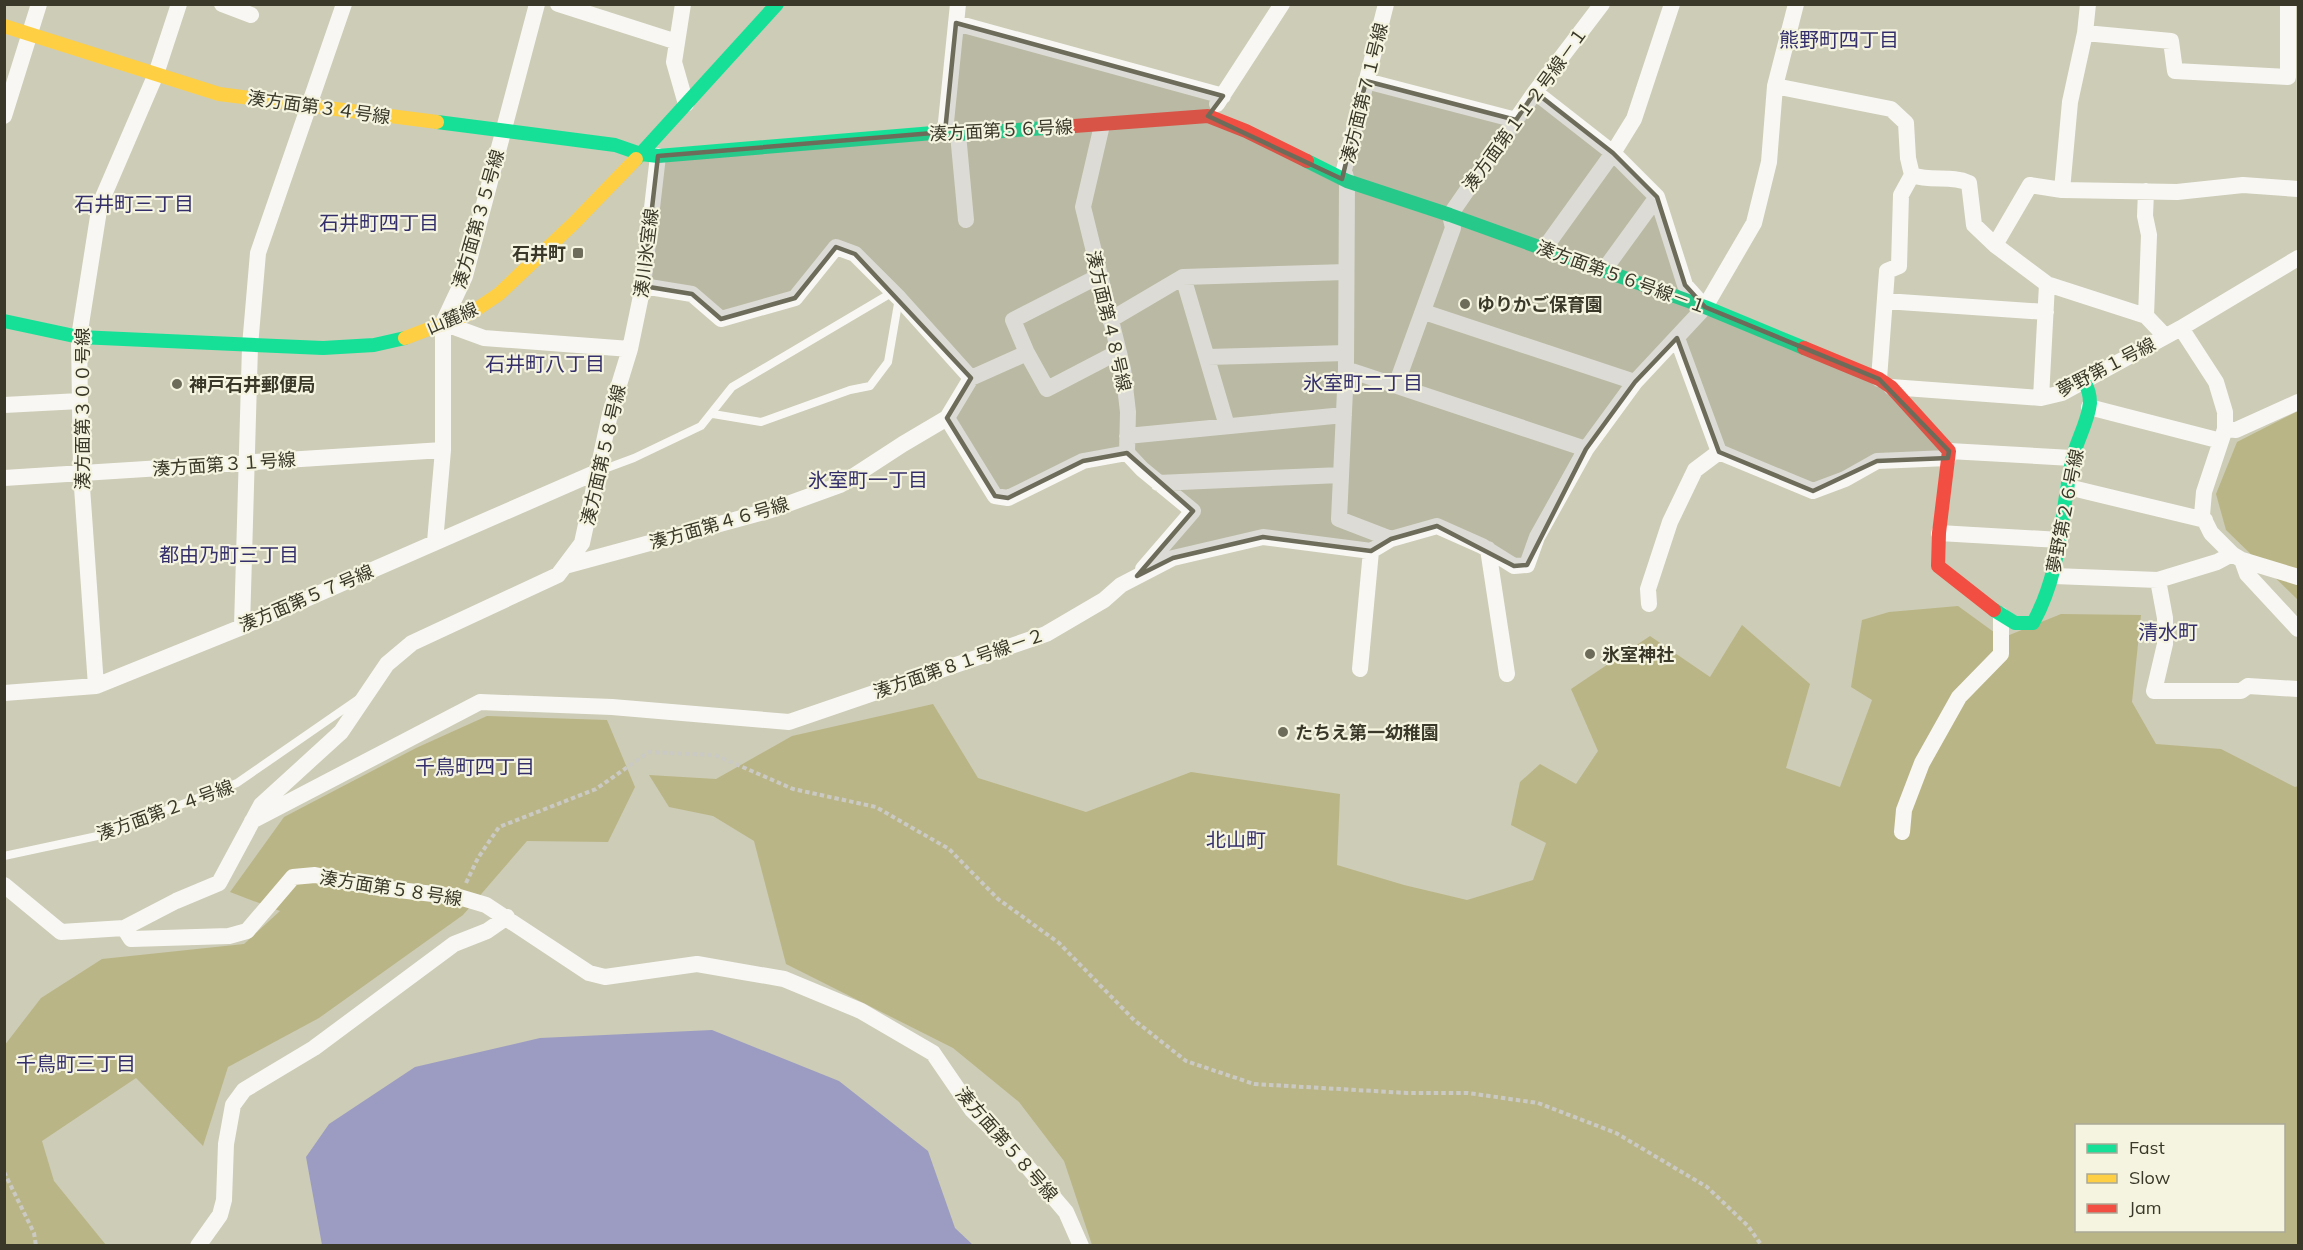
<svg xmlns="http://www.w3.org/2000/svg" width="2303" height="1250" font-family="Mulish,'Noto Sans JP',sans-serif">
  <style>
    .green { fill: #bab586; fill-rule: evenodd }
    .water { fill: #9c9cc2 }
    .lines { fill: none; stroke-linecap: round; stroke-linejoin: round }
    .path { stroke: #cac9c3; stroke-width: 4; stroke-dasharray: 4.5 3; stroke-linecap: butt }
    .lane { stroke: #f8f7f4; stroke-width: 8 }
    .street { stroke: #f8f7f4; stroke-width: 16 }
    .fast { stroke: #16e098; stroke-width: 14 }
    .slow { stroke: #ffcf43; stroke-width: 14 }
    .jam { stroke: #f24e42; stroke-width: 14 }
    .marked { fill: #6d6c5a; fill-opacity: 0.2; stroke: #6d6c5a; stroke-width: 4.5; stroke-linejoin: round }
    .poi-dot { fill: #6d6c5a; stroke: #f5f4e0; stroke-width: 2 }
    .labels { text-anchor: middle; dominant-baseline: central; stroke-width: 4.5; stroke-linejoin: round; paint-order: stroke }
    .street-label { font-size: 18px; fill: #3a3929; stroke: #f5f4e0 }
    .poi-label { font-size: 18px; font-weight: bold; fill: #3a3929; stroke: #f5f4e0; text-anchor: start }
    .neighbourhood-label { font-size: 20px; fill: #342f6b; stroke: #f5f4e0 }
  </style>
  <rect width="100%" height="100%" fill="#cdccb6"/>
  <path class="green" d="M 2298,411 L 2298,600 L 2226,530 L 2216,494 L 2237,442 Z
    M 1958,606 L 2002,638 L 2061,614 L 2141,615 L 2132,702 L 2156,744 L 2221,749 L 2295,787 L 2298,786 L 2298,1245 L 1092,1245 L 1064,1161 L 1019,1102 L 953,1048 L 786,964 L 754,841 L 713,816 L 669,807 L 649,775 L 716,779 L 792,736 L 933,704 L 978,778 L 1086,812 L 1191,772 L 1340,794 L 1337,865 L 1404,885 L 1467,900 L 1533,880 L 1546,843 L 1511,825 L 1520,782 L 1540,764 L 1576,784 L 1598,751 L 1571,689 L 1650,636 L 1710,677 L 1742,625 L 1810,684 L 1786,768 L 1840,787 L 1872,700 L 1851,687 L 1862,620 L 1889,612 ZM 2076,1126 L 2284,1126 L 2284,1230 L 2076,1230 Z
    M 487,716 L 607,720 L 635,787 L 608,842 L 527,841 L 463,915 L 319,1018 L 228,1067 L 203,1146 L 136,1078 L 42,1141 L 54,1181 L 106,1245 L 5,1245 L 4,1046 L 41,998 L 102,959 L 244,944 L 280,911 L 230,892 L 284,817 L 416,748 Z"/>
  <path class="water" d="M 712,1030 L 839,1081 L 928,1151 L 955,1228 L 973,1245 L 322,1245 L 306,1157 L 329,1124 L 415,1067 L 540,1038 Z"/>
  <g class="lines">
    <path class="path" d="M 466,883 L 478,858 L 499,827 L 596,789 L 649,752 L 715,755 L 793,789 L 876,807 L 949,849 L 998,899 L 1059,943 L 1134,1020 L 1186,1061 L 1254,1084 L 1407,1093 L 1468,1093 L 1538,1103 L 1616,1133 L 1707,1187 L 1748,1226 L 1762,1246
      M 4,1172 L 34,1233 L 36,1246"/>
    <path class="lane" d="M 713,414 L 761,422 L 850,390 L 870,386 L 888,362 L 899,298
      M 599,471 L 634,458 L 701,426 L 732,387 L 893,292
      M 4,856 L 102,835 L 237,783 L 357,700"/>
    <path class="street" d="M 222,4 L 251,15
      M 558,4 L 677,42
      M 683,4 L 674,62 L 686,104
      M 1386,4 L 1344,170 L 1347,181 L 1346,369 L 1339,519 L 1391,539
      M 956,23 L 1223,96
      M 2085,33 L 2171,41 L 2175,71 L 2288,77 L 2288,4
      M 1366,81 L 1516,120
      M 1775,86 L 1891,109 L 1906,123 L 1908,158 L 1912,175
      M 1535,92 L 1613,153 L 1657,197 L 1685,285 L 1702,304
      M 1217,104 L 1282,4
      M 4,116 L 39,4
      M 1102,125 L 1083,207 L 1123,369 L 1128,412 L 1127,453 L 1142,469 L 1193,511 L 1143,569
      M 945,132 L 958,4
      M 958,134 L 966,220
      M 658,156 L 643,286 L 630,349 L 610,414 L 582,543 L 558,575 L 412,643 L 387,664 L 341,732 L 261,805 L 219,883 L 176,901 L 124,928 L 131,939 L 229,936 L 247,931 L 293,877 L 315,875 L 373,887 L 459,897 L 486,905 L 589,973 L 605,977 L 697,964 L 784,979 L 861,1011 L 933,1053 L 972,1110 L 1009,1145 L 1066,1212 L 1081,1246
      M 1912,175 C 1931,182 1951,175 1969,183 L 1974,225 L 1995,245 L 2047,284 L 2146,316 L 2165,336
      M 2062,190 L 2070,102 L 2085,33 L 2088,4
      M 1995,245 L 2030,185 L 2062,190 L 2177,192 L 2243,185 L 2298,189
      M 1544,249 L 1613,153 L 1634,119 L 1672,4
      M 1604,270 L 1657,197
      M 1183,277 L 1227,426
      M 643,286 L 692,294 L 721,319 L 795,298 L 836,247 L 855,254 L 899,298 L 971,378
      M 1885,301 L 2046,312
      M 1424,312 L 1635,382
      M 2146,316 L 2149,235 L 2145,216 L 2146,191
      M 1110,320 L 1183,277 L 1346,272
      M 443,323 L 484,338 L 630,349
      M 2181,328 L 2216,382 L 2225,412 L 2225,429 L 2204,492 L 2202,515 L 2211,533 L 2232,554 L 2242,560 L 2298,577
      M 1677,338 L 1719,452
      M 1027,353 L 1013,320 L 1099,276
      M 1207,357 L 1346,353
      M 1346,369 L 1586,449
      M 1879,379 L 1887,271 L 1899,266 L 1901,195 L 1912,175
      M 1396,385 L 1453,228 L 1450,215 L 1535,92 L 1602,4
      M 1891,387 L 2041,398 L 2062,393 L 2181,328 L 2298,258
      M 2041,398 L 2047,284
      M 4,405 L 80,401
      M 2089,407 L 2221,441
      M 947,418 L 995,496 L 1008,498 L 1083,461 L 1127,453
      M 2225,429 L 2236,430 L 2298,402
      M 1127,436 L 1344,415
      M 1949,451 L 2072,458
      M 1719,452 L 1813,491 L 1845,479 L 1877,461 L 1948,458
      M 4,478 L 443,450
      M 1158,483 L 1341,475
      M 2068,487 L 2205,520
      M 1939,533 L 2060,540
      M 435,542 L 443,450 L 443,323 L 465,276 L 537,4
      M 1488,549 L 1507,674
      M 2242,560 L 2247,574 L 2298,629
      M 565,566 L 771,510 L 840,485 L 903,444 L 947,418 L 971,378 L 1027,353 L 1047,389 L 1118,352
      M 2054,576 L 2158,580 L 2217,562 L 2232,554
      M 2158,580 L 2165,618 L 2165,644 L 2154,691 L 2241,691 L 2248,686 L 2298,689
      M 1649,604 L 1648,589 L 1670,522 L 1695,470 L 1719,452
      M 242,627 L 250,346 L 258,253 L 344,4
      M 1360,669 L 1371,551
      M 96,686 L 81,473 L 79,337 L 100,204 L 156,74 L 179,4
      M 4,693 L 96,686 L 242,627 L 599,471
      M 252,821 L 480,702 L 612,707 L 789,722 L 1046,634 L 1104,600 L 1121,585 L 1173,558 L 1263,537 L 1371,551 L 1391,539 L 1437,526 L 1482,546 L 1514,566 L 1527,565 L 1537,537 L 1586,449 L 1635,382 L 1705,307 L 1754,223 L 1769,162 L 1775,86 L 1796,4
      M 1902,832 L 1904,810 L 1922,763 L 1959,697 L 2001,654 L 2001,615
      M 4,885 L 61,932 L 124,928
      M 198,1246 L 220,1215 L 224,1200 L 226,1144 L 233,1105 L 244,1090 L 314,1048 L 454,944 L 487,931 L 507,917"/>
    <path class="fast" d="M 437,122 L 615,145 L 641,154 L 658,156 L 945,132 L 958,134 L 1061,127
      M 636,159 L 777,4
      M 1307,161 L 1347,181 L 1450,215 L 1705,307 L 1804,348
      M 4,321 L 79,337 L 323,348 L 374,345 L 405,338
      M 1994,610 L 2015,623 L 2033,623 C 2062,570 2060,518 2072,461 C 2076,441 2088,423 2090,403 C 2090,395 2088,388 2084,381"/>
    <path class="slow" d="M 4,26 L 219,94 L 437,122
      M 405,338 L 471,313 L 499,294 L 574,223 L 636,159"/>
    <path class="jam" d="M 1061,127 L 1208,116 L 1246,131 L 1307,161
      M 1804,348 L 1879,379 L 1891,387 L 1949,451 L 1939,533 L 1938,566 L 1994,610"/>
  </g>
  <path class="marked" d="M 956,23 L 1223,96 L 1208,116 L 1342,179 L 1366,81 L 1516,120 L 1535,92 L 1613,153 L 1657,197 L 1685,285 L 1705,307 L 1879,379 L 1949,451 L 1948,458 L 1877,461 L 1813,491 L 1719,452 L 1677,338 L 1635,382 L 1586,449 L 1527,565 L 1514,566 L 1437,526 L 1391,539 L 1371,551 L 1263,537 L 1173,558 L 1137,576 L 1193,511 L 1127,453 L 1083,461 L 1008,498 L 995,496 L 947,418 L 971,378 L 855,254 L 836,247 L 795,298 L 721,319 L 692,294 L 643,286 L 658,156 L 945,132 Z"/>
  <g class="poi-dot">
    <rect x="572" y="247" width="12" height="12" rx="3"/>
    <circle cx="1465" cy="304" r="6"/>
    <circle cx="177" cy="384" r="6"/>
    <circle cx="1590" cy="654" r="6"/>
    <circle cx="1283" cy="732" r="6"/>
  </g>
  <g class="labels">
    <g class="street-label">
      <text transform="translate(1364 93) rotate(-76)">湊方面第７１号線</text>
      <text transform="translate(319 107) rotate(8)">湊方面第３４号線</text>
      <text transform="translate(1525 109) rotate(-54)">湊方面第１１２号線－１</text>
      <text transform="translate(1001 130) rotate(-3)">湊方面第５６号線</text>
      <text transform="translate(478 219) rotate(-74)">湊方面第３５号線</text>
      <text transform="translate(646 253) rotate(-83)">湊川氷室線</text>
      <text transform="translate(1622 277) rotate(20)">湊方面第５６号線－１</text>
      <text transform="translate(452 318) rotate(-23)">山麓線</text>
      <text transform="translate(1109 321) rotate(77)">湊方面第４８号線</text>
      <text transform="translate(2106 367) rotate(-27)">夢野第１号線</text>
      <text transform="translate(82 409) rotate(-90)">湊方面第３００号線</text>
      <text transform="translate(603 455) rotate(-77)">湊方面第５８号線</text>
      <text transform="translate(224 464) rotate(-4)">湊方面第３１号線</text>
      <text transform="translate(2065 511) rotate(-79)">夢野第２６号線</text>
      <text transform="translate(719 523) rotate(-16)">湊方面第４６号線</text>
      <text transform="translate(306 598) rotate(-23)">湊方面第５７号線</text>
      <text transform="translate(959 663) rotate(-19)">湊方面第８１号線－２</text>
      <text transform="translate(165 810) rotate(-20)">湊方面第２４号線</text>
      <text transform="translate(391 888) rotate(9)">湊方面第５８号線</text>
      <text transform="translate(1007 1144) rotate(49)">湊方面第５８号線</text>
    </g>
    <g class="poi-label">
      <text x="566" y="253" text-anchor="end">石井町</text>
      <text x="1477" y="304">ゆりかご保育園</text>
      <text x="189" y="384">神戸石井郵便局</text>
      <text x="1602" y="654">氷室神社</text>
      <text x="1295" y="732">たちえ第一幼稚園</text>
    </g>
    <g class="neighbourhood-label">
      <text x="1839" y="39">熊野町四丁目</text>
      <text x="134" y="203">石井町三丁目</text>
      <text x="379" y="222">石井町四丁目</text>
      <text x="545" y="363">石井町八丁目</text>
      <text x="1363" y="382">氷室町二丁目</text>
      <text x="868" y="479">氷室町一丁目</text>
      <text x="229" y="554">都由乃町三丁目</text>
      <text x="2168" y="631">清水町</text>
      <text x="475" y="766">千鳥町四丁目</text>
      <text x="1236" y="839">北山町</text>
      <text x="76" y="1063">千鳥町三丁目</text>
    </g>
  </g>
  <rect width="2303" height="1250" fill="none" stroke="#3a3929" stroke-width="12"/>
  <rect x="2075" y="1124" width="210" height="108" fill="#f5f4e0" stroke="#aaa997" stroke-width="1.5"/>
  <rect x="2087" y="1144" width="30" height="9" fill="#16e098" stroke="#aaa997" stroke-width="1.5"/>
  <text x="2129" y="1154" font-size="18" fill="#3a3929">Fast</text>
  <rect x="2087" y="1174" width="30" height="9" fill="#ffcf43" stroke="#aaa997" stroke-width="1.5"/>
  <text x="2129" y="1184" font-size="18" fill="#3a3929">Slow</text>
  <rect x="2087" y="1204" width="30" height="9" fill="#f24e42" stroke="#aaa997" stroke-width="1.5"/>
  <text x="2129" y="1214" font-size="18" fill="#3a3929">Jam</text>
</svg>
